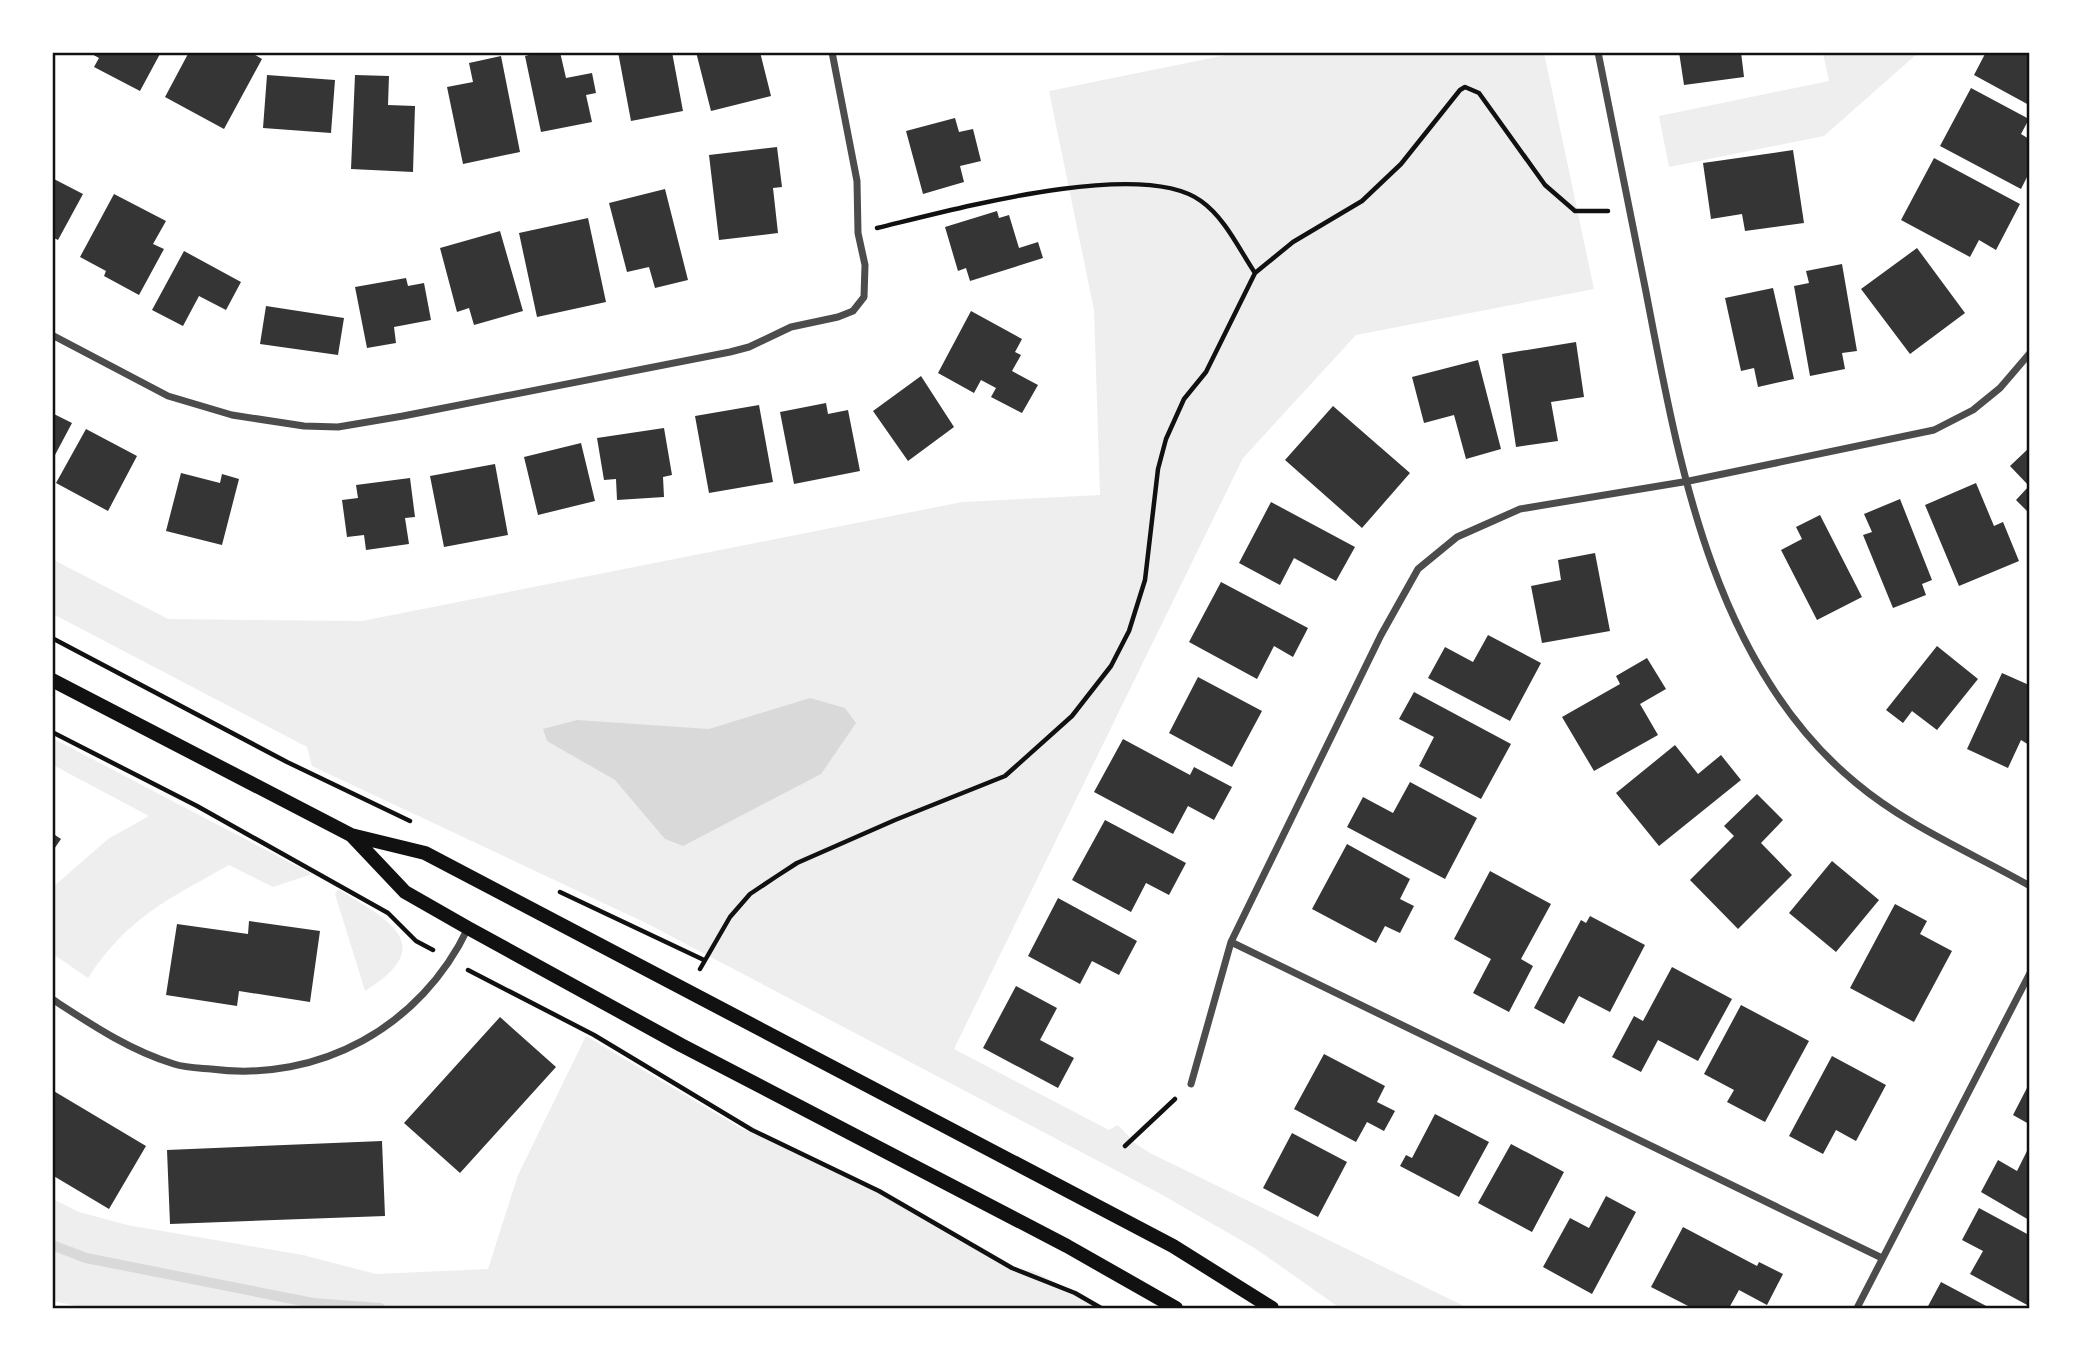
<svg xmlns="http://www.w3.org/2000/svg" width="2082" height="1361" font-family="Poppins,sans-serif">
  <style>
    .green { fill: #eee }
    .water { fill: #d9d9d9 }
    .lines { fill: none; stroke-linecap: round; stroke-linejoin: round }
    .stream { stroke: #d9d9d9; stroke-width: 10 }
    .building { fill: #353535 }
    .path { stroke: #111; stroke-width: 4.5 }
    .minor { stroke: #4c4c4c; stroke-width: 7 }
    .secondary { stroke: #111; stroke-width: 14 }
    .neatline { fill: none; stroke: #111; stroke-width: 2.5 }
  </style>
  <rect width="100%" height="100%" fill="#fff"/>
  <path class="green" d="M 1236,53 L 1544,53 L 1594,289 L 1356,335 L 1243,458 L 954,1049 L 1109,1130 L 1118,1125 L 1136,1144 L 1150,1153 L 1468,1308 L 1340,1308 L 1256,1249 L 1159,1193 L 646,923 L 312,766 L 307,747 L 53,614 L 52,559 L 168,619 L 362,621 L 962,502 L 1100,495 L 1094,310 L 1049,91 Z
    M 1823,53 L 1918,53 L 1824,136 L 1669,167 L 1659,116 L 1829,81 Z
    M 52,738 L 312,874 L 273,887 L 229,865 C 167,900 128,917 88,978 L 53,954 L 53,887 L 108,839 L 149,816 L 53,765 Z
    M 338,889 C 386,919 441,944 365,991 L 335,894 Z
    M 586,1036 L 740,1128 L 848,1173 L 1012,1268 L 1033,1271 L 1106,1308 L 86,1308 L 53,1301 L 53,1199 L 79,1212 L 127,1225 L 303,1255 L 376,1274 L 488,1269 L 518,1175 Z"/>
  <path class="water" d="M 810,698 L 845,708 L 856,723 L 821,774 L 683,846 L 665,839 L 615,780 L 547,741 L 543,729 L 577,720 L 709,729 Z"/>
  <g class="lines">
    <path class="stream" d="M 52,1245 L 86,1258 L 313,1303 L 380,1308"/>
  </g>
  <path class="building" d="M 88,52 L 161,52 L 140,91 L 94,67 L 99,58 Z
    M 189,52 L 250,52 L 262,59 L 224,129 L 165,97 Z
    M 540,52 L 560,52 L 566,78 L 592,73 L 596,93 L 586,95 L 592,122 L 541,132 L 525,56 Z
    M 618,52 L 672,52 L 683,111 L 631,121 Z
    M 696,52 L 760,52 L 771,96 L 711,111 Z
    M 1679,52 L 1741,52 L 1744,77 L 1684,85 Z
    M 1986,52 L 2029,52 L 2029,105 L 1974,75 Z
    M 501,56 L 520,152 L 463,164 L 447,87 L 473,82 L 469,63 Z
    M 267,75 L 335,80 L 331,133 L 263,128 Z
    M 355,75 L 389,76 L 388,105 L 415,106 L 413,172 L 351,169 Z
    M 1971,88 L 2029,119 L 2021,134 L 2029,139 L 2029,173 L 2021,189 L 1940,146 Z
    M 955,118 L 959,132 L 973,129 L 981,161 L 960,166 L 964,182 L 923,194 L 906,131 Z
    M 777,147 L 782,187 L 773,188 L 778,233 L 719,240 L 709,155 Z
    M 1793,150 L 1804,223 L 1745,231 L 1742,214 L 1711,219 L 1703,163 Z
    M 1934,158 L 2020,204 L 1996,250 L 1979,240 L 1970,257 L 1901,220 Z
    M 52,178 L 83,194 L 58,240 L 52,237 Z
    M 665,189 L 688,280 L 655,288 L 649,267 L 627,272 L 609,203 Z
    M 114,194 L 166,221 L 153,244 L 164,249 L 139,295 L 104,276 L 106,271 L 80,257 Z
    M 997,211 L 999,218 L 1009,215 L 1019,248 L 1038,242 L 1043,258 L 970,281 L 966,268 L 958,271 L 945,227 Z
    M 588,218 L 606,302 L 537,317 L 519,233 Z
    M 500,231 L 523,311 L 474,325 L 469,308 L 457,312 L 440,248 Z
    M 1917,248 L 1965,313 L 1910,354 L 1861,289 Z
    M 184,251 L 241,282 L 226,310 L 199,296 L 183,326 L 152,310 Z
    M 1842,264 L 1857,351 L 1842,353 L 1845,369 L 1810,376 L 1794,286 L 1809,283 L 1806,271 Z
    M 406,278 L 408,286 L 424,283 L 431,320 L 394,327 L 396,343 L 367,348 L 355,287 Z
    M 1773,288 L 1794,379 L 1758,387 L 1754,368 L 1741,371 L 1725,298 Z
    M 266,306 L 344,318 L 338,355 L 260,344 Z
    M 971,311 L 1022,339 L 1015,352 L 1021,355 L 1012,371 L 1038,385 L 1022,413 L 991,397 L 996,388 L 981,380 L 974,393 L 938,373 Z
    M 1576,342 L 1584,397 L 1551,402 L 1558,441 L 1516,447 L 1502,354 Z
    M 1478,360 L 1501,449 L 1466,459 L 1454,415 L 1424,423 L 1412,377 Z
    M 921,376 L 954,427 L 908,461 L 873,411 Z
    M 826,403 L 828,414 L 848,410 L 860,471 L 794,484 L 780,412 Z
    M 759,405 L 773,482 L 709,493 L 695,416 Z
    M 1333,406 L 1410,473 L 1362,528 L 1285,460 Z
    M 52,413 L 72,423 L 55,455 L 52,454 Z
    M 664,428 L 672,475 L 663,477 L 664,497 L 617,500 L 616,479 L 604,480 L 597,438 Z
    M 86,429 L 137,456 L 108,511 L 56,483 Z
    M 581,443 L 595,501 L 538,515 L 524,457 Z
    M 2029,448 L 2029,486 L 2010,466 Z
    M 495,464 L 508,535 L 444,547 L 430,476 Z
    M 181,473 L 220,483 L 222,474 L 239,479 L 222,545 L 166,531 Z
    M 410,478 L 415,517 L 405,518 L 409,544 L 366,550 L 364,535 L 347,537 L 342,500 L 358,498 L 356,485 Z
    M 1976,483 L 1994,526 L 2003,522 L 2019,561 L 1959,586 L 1925,505 Z
    M 2029,486 L 2029,513 L 2016,500 Z
    M 1900,499 L 1932,580 L 1922,584 L 1926,595 L 1893,608 L 1863,535 L 1872,532 L 1864,514 Z
    M 1271,502 L 1355,547 L 1336,581 L 1294,558 L 1280,585 L 1239,563 Z
    M 1820,515 L 1862,597 L 1817,620 L 1781,550 L 1802,539 L 1796,527 Z
    M 1595,553 L 1610,631 L 1542,643 L 1531,586 L 1561,580 L 1558,560 Z
    M 1221,582 L 1308,628 L 1293,657 L 1274,646 L 1257,679 L 1189,642 Z
    M 1488,635 L 1541,663 L 1510,721 L 1428,678 L 1445,647 L 1473,662 Z
    M 1937,646 L 1978,679 L 1937,730 L 1912,711 L 1903,723 L 1886,710 Z
    M 1647,658 L 1666,689 L 1640,704 L 1658,735 L 1594,771 L 1562,717 L 1620,684 L 1616,676 Z
    M 2002,673 L 2029,685 L 2029,745 L 2021,740 L 2008,768 L 1967,749 Z
    M 1198,677 L 1262,711 L 1232,767 L 1169,733 Z
    M 1414,692 L 1511,744 L 1481,799 L 1419,766 L 1434,737 L 1399,719 Z
    M 1123,739 L 1190,775 L 1194,767 L 1232,787 L 1214,820 L 1188,806 L 1173,834 L 1094,792 Z
    M 1675,745 L 1698,774 L 1721,755 L 1741,780 L 1659,846 L 1616,793 Z
    M 1410,782 L 1477,818 L 1445,879 L 1347,827 L 1363,797 L 1393,813 Z
    M 1757,794 L 1783,820 L 1761,843 L 1792,875 L 1738,929 L 1690,880 L 1734,836 L 1724,826 Z
    M 1105,820 L 1186,863 L 1169,895 L 1146,883 L 1131,912 L 1072,880 Z
    M 52,833 L 61,839 L 52,852 Z
    M 1347,844 L 1410,879 L 1400,899 L 1414,906 L 1400,933 L 1385,926 L 1376,943 L 1312,909 Z
    M 1832,861 L 1879,900 L 1836,952 L 1789,913 Z
    M 1490,871 L 1551,904 L 1521,959 L 1533,966 L 1509,1012 L 1473,993 L 1491,959 L 1454,939 Z
    M 1058,898 L 1137,941 L 1119,975 L 1092,961 L 1080,984 L 1028,956 Z
    M 1895,904 L 1927,921 L 1920,934 L 1952,951 L 1914,1022 L 1850,988 Z
    M 1590,916 L 1645,945 L 1610,1012 L 1579,996 L 1564,1024 L 1534,1008 L 1581,920 L 1586,923 Z
    M 249,921 L 320,931 L 310,1002 L 239,991 L 237,1006 L 166,995 L 177,924 L 248,934 Z
    M 1672,967 L 1732,999 L 1698,1061 L 1658,1040 L 1641,1072 L 1612,1057 L 1634,1016 L 1643,1021 Z
    M 1016,986 L 1057,1008 L 1040,1040 L 1074,1058 L 1058,1088 L 983,1048 Z
    M 1741,1005 L 1809,1041 L 1765,1122 L 1727,1102 L 1734,1090 L 1704,1074 Z
    M 500,1017 L 556,1067 L 460,1173 L 404,1123 Z
    M 1324,1054 L 1385,1086 L 1377,1102 L 1395,1111 L 1384,1131 L 1367,1122 L 1356,1142 L 1294,1109 Z
    M 1832,1056 L 1886,1085 L 1856,1141 L 1836,1130 L 1823,1154 L 1789,1136 Z
    M 2029,1084 L 2029,1124 L 2013,1115 Z
    M 52,1090 L 146,1146 L 109,1209 L 52,1175 Z
    M 1435,1114 L 1489,1142 L 1459,1197 L 1400,1166 L 1406,1155 L 1412,1158 Z
    M 1292,1133 L 1347,1162 L 1318,1217 L 1263,1188 Z
    M 382,1141 L 385,1216 L 170,1224 L 167,1150 Z
    M 1511,1144 L 1564,1172 L 1532,1232 L 1478,1203 Z
    M 2029,1147 L 2029,1220 L 1981,1192 L 1998,1160 L 2017,1171 Z
    M 1606,1196 L 1636,1212 L 1592,1294 L 1543,1267 L 1570,1218 L 1589,1228 Z
    M 1979,1208 L 2029,1235 L 2029,1306 L 1970,1274 L 1983,1251 L 1962,1240 Z
    M 1683,1227 L 1757,1266 L 1759,1262 L 1783,1274 L 1767,1305 L 1739,1290 L 1729,1308 L 1692,1308 L 1651,1287 Z
    M 1941,1282 L 1990,1308 L 1927,1308 Z"/>
  <g class="lines">
    <path class="path" d="M 877,228 C 948,211 1141,157 1201,201 C 1225,218 1239,249 1255,273
      M 52,638 L 287,762 L 410,821
      M 52,732 L 197,806 L 388,913 L 416,941 L 433,950
      M 560,892 L 704,960
      M 700,969 L 730,917 L 750,894 L 777,876 L 797,863 L 895,820 L 1005,776 L 1072,716 L 1111,666 L 1129,631 L 1145,580 L 1158,469 L 1166,439 L 1184,399 L 1206,372 L 1255,273 L 1293,242 L 1362,201 L 1401,164 L 1460,90 L 1465,87 L 1479,93 L 1545,185 L 1575,211 L 1608,211
      M 468,970 L 594,1035 L 752,1130 L 879,1191 L 1012,1268 L 1075,1293 L 1101,1308
      M 1125,1146 L 1175,1099"/>
    <path class="minor" d="M 1598,52 C 1614,132 1630,212 1646,292 C 1679,464 1713,665 1856,783 C 1907,826 1972,853 2030,886
      M 52,335 L 168,396 L 232,415 L 304,426 L 338,427 L 403,416 L 730,352 L 749,347 L 791,327 L 838,317 L 853,311 L 864,297 L 865,265 L 858,233 L 857,181 L 832,52
      M 1231,942 L 1882,1258
      M 52,999 C 92,1025 129,1050 174,1064 C 186,1068 199,1068 211,1069 C 319,1083 421,1027 468,928
      M 1191,1084 L 1231,942 L 1381,635 L 1418,569 L 1457,537 L 1520,509 L 1689,481 L 1934,430 L 1973,410 L 2000,388 L 2030,353
      M 1857,1308 L 2030,973"/>
    <path class="secondary" d="M 52,680 L 351,835 L 425,853 L 1173,1246 L 1272,1308
      M 352,836 L 405,892 L 468,928 L 681,1045 L 1067,1246 L 1176,1308"/>
  </g>
  <rect width="2082" height="1361" fill="none" stroke="#ffffff" stroke-width="108"/>
  <rect x="54" y="54" width="1974" height="1253" class="neatline"/>
</svg>
